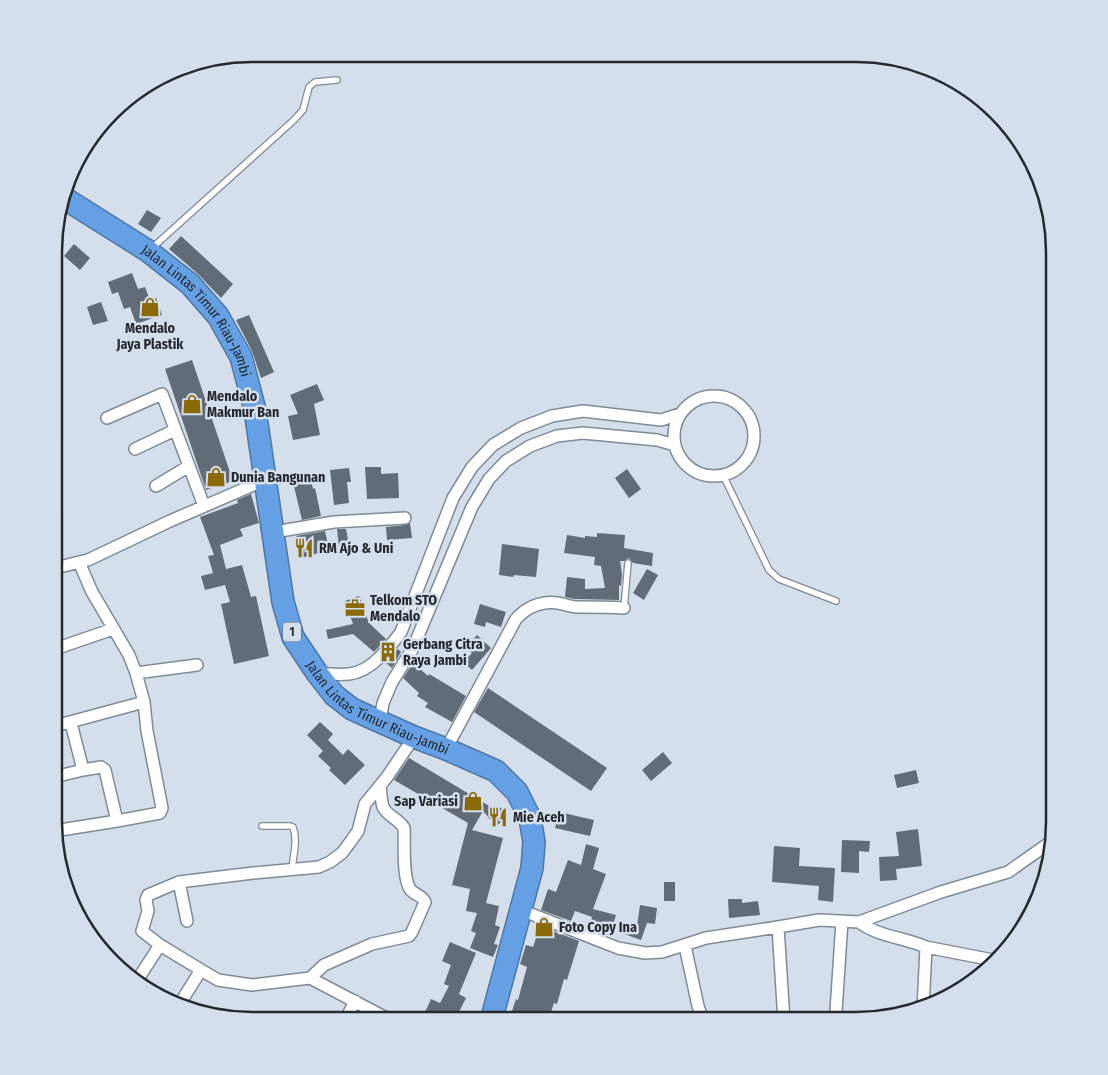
<svg xmlns="http://www.w3.org/2000/svg" width="1108" height="1075" font-family="'Fira Sans Condensed',sans-serif">
  <style>
    .building { fill: #626c76 }
    .lines { fill: none; stroke-linecap: round; stroke-linejoin: round }
    .lane-casing { stroke: #818b96; stroke-width: 8 }
    .street-casing { stroke: #818b96; stroke-width: 14 }
    .highway-casing { stroke: #4e77a4; stroke-width: 24 }
    .lane { stroke: #fff; stroke-width: 5.5 }
    .street { stroke: #fff; stroke-width: 11 }
    .highway { stroke: #64a0e3; stroke-width: 21 }
    .labels { text-anchor: middle; dominant-baseline: central; stroke-width: 5; stroke-linejoin: round; paint-order: stroke }
    .shield { fill: #d5dfec; stroke: #5a6068; stroke-width: 1 }
    .shield-label { font-size: 12px; font-weight: bold; fill: #262a2f }
    .street-label { font-size: 14px; fill: #262a2f; stroke: #d5dfec }
    .poi-label { font-size: 14px; font-weight: bold; fill: #262a2f; stroke: #d5dfec; text-anchor: start }
    .rim { fill: none; stroke: #262a2f; stroke-width: 2.5 }
  </style>
  <rect width="100%" height="100%" fill="#d5dfec"/>
  <path class="building" d="M 147,210 L 161,218 L 151,232 L 138,224 Z
    M 181,236 L 233,284 L 221,298 L 198,274 L 169,249 Z
    M 74,244 L 90,258 L 80,270 L 64,256 Z
    M 132,273 L 138,289 L 145,287 L 150,300 L 156,298 L 162,315 L 136,324 L 130,307 L 124,309 L 118,292 L 112,294 L 108,282 Z
    M 101,302 L 108,321 L 93,325 L 87,307 Z
    M 249,315 L 274,372 L 261,378 L 252,351 L 236,320 Z
    M 192,360 L 233,481 L 206,490 L 165,369 Z
    M 317,384 L 324,400 L 314,404 L 320,435 L 293,440 L 288,416 L 298,414 L 290,395 Z
    M 365,467 L 381,467 L 381,474 L 398,473 L 399,498 L 367,499 Z
    M 349,468 L 351,482 L 347,482 L 349,503 L 334,505 L 330,470 Z
    M 627,469 L 641,489 L 629,498 L 615,478 Z
    M 310,474 L 313,489 L 315,488 L 321,516 L 302,520 L 292,478 Z
    M 251,494 L 259,523 L 240,529 L 243,536 L 220,545 L 226,569 L 242,565 L 251,597 L 256,596 L 269,656 L 234,664 L 221,604 L 230,602 L 225,585 L 205,590 L 201,576 L 213,573 L 208,556 L 214,555 L 200,517 L 238,503 L 237,500 Z
    M 410,523 L 412,538 L 387,540 L 386,527 L 405,525 Z
    M 337,529 L 346,529 L 349,545 L 339,547 Z
    M 325,531 L 329,550 L 301,558 L 296,536 Z
    M 597,533 L 625,535 L 624,548 L 653,553 L 652,566 L 633,563 L 629,558 L 624,561 L 620,561 L 622,574 L 621,586 L 619,585 L 619,600 L 575,599 L 565,597 L 567,577 L 585,579 L 585,589 L 605,588 L 601,566 L 594,565 L 595,557 L 564,553 L 567,535 L 585,538 L 585,536 L 597,537 Z
    M 502,544 L 539,549 L 536,577 L 514,575 L 513,577 L 499,575 Z
    M 647,569 L 658,575 L 644,600 L 633,593 Z
    M 359,596 L 369,623 L 386,639 L 374,652 L 353,634 L 328,639 L 326,630 L 353,624 L 345,601 Z
    M 480,604 L 506,612 L 501,627 L 486,622 L 485,627 L 474,624 Z
    M 477,635 L 491,648 L 472,670 L 463,662 L 472,653 L 466,648 Z
    M 398,649 L 401,652 L 392,668 L 385,662 Z
    M 413,663 L 428,676 L 429,674 L 466,696 L 452,722 L 425,707 L 428,703 L 417,696 L 419,693 L 403,678 Z
    M 488,688 L 607,768 L 591,791 L 474,712 Z
    M 320,722 L 333,734 L 328,740 L 343,755 L 348,749 L 365,765 L 345,785 L 329,770 L 331,768 L 318,756 L 323,751 L 307,735 Z
    M 663,752 L 672,763 L 651,781 L 642,770 Z
    M 409,758 L 496,810 L 500,807 L 508,816 L 496,826 L 483,811 L 472,830 L 503,838 L 486,903 L 499,906 L 495,925 L 500,927 L 494,944 L 498,945 L 493,957 L 470,948 L 476,933 L 471,931 L 477,913 L 466,911 L 470,889 L 452,885 L 468,823 L 394,780 Z
    M 916,770 L 919,783 L 897,788 L 894,775 Z
    M 559,812 L 594,820 L 590,836 L 555,828 Z
    M 918,829 L 922,866 L 896,869 L 897,880 L 880,881 L 879,857 L 899,856 L 896,832 Z
    M 842,840 L 870,841 L 869,852 L 859,851 L 859,873 L 841,872 Z
    M 586,844 L 599,848 L 593,869 L 606,874 L 593,909 L 616,915 L 613,925 L 607,924 L 605,931 L 590,927 L 592,917 L 575,911 L 571,921 L 541,910 L 548,889 L 556,892 L 568,860 L 581,865 Z
    M 774,846 L 800,848 L 799,866 L 835,868 L 833,902 L 818,900 L 819,886 L 772,882 Z
    M 664,882 L 675,882 L 675,901 L 664,901 Z
    M 728,899 L 742,899 L 742,903 L 758,901 L 760,915 L 729,918 Z
    M 640,905 L 657,908 L 655,924 L 647,923 L 641,940 L 624,934 L 628,923 L 637,926 Z
    M 540,926 L 579,941 L 567,980 L 564,979 L 557,1004 L 554,1003 L 548,1021 L 532,1021 L 511,1014 L 516,999 L 518,1000 L 527,967 L 520,964 L 526,945 L 533,947 Z
    M 450,942 L 476,953 L 459,994 L 466,998 L 459,1012 L 479,1021 L 421,1021 L 431,999 L 440,1003 L 449,986 L 444,984 L 451,965 L 442,961 Z"/>
  <g class="lines">
    <defs>
      <path id="lane" d="M 152,248 L 294,120 L 303,110 L 309,87 L 315,82 L 337,80
        M 723,475 L 769,570 L 779,579 L 836,601
        M 624,608 L 628,563
        M 262,826 L 290,826 L 293,827 C 298,841 293,855 292,870"/>
      <path id="street" d="M674 436a40 40 0 1 1 80 0a40 40 0 1 1-80 0Z
        M 107,418 L 162,394 L 204,506
        M 135,449 L 175,430
        M 156,486 L 189,466
        M 274,532 L 334,522 L 405,518
        M 56,568 L 79,562
        M 55,649 L 113,629
        M 136,673 L 197,665
        M 317,673 C 327,674 339,675 349,674 C 371,672 389,648 401,632 L 453,498 L 472,467 L 493,445 L 521,428 L 552,416 L 583,411 L 661,420 L 680,414
        M 380,721 L 383,703 L 392,682 L 413,648 L 472,507 L 489,479 L 506,461 L 530,446 L 557,436 L 583,433 L 657,440 L 675,445
        M 55,726 L 144,702 L 136,673 L 129,655 L 92,592 L 79,562 L 88,560 L 170,521 L 267,479
        M 446,749 L 516,619 C 527,607 541,601 558,603 C 564,604 571,607 577,607 C 593,607 608,607 624,608
        M 83,770 L 101,767 L 105,770 L 117,821 L 160,813 L 162,808 L 147,731 L 144,702
        M 54,777 L 83,770 L 71,723
        M 54,831 L 117,821
        M 179,882 L 187,921
        M 521,910 L 618,948 L 645,953 L 662,952 L 706,938 L 778,927 L 819,920 L 859,922 L 941,892 L 1008,872 L 1052,841
        M 859,922 C 879,937 903,937 926,947 L 923,1009
        M 778,927 L 784,1021
        M 160,945 L 142,931 L 148,911 L 146,900 L 148,895 L 179,882 L 253,873 L 319,867 L 330,862 L 342,853 L 351,841 L 358,831 L 365,804 L 387,777 L 414,737
        M 685,946 L 698,1006 L 703,1021
        M 926,947 L 993,960
        M 310,978 L 392,1021
        M 138,979 L 160,945 L 201,970
        M 179,1005 L 201,970 L 218,980 L 252,985 L 310,978 L 324,965 L 372,944 L 409,936 L 412,932 L 425,902 C 422,895 414,895 410,889 C 402,876 405,844 404,828 C 399,819 387,816 383,807 C 381,801 381,792 380,786
        M 836,1011 L 842,921
        M 345,1021 L 355,1001"/>
      <g id="highway">
        <path id="s1" d="M 64,198 L 148,251 L 190,284 L 218,316 L 241,357 L 255,410 L 283,602 L 293,637 L 317,673 L 334,695 L 352,709 L 414,737 L 446,749 L 496,771 L 517,792 L 530,818 L 534,842 L 532,868 L 491,1021"/>
      </g>
    </defs>
    <use href="#lane" class="lane-casing"/>
    <use href="#street" class="street-casing"/>
    <use href="#highway" class="highway-casing"/>
    <use href="#lane" class="lane"/>
    <use href="#street" class="street"/>
    <use href="#highway" class="highway"/>
  </g>
  <defs>
    <symbol id="shop-bare" viewBox="-9 -9 18 18"><path d="M-5-2.5h2.3a2.7 3.5 0 0 1 5.4 0H5L5.5 6h-11ZM-1.5-2.5h3a1.5 2.3 0 0 0-3 0Z" fill="#896a07" stroke="#d5dfec" stroke-width="2.5" paint-order="stroke"/></symbol>
    <symbol id="restaurant-bare" viewBox="-9 -9 18 18"><path d="M-5-6h1v4h1v-4h1v4h1v-4h1v5L-1.5 .5V6h-2V.5L-5-1ZM5-6V6H3V1.5H1.5Q1.5-4 5-6Z" fill="#896a07" stroke="#d5dfec" stroke-width="2.5" paint-order="stroke"/></symbol>
    <symbol id="office-bare" viewBox="-9 -9 18 18"><path d="M-6-3h4V-5.5h4V-3h4V5H-6ZM-1-4.5V-3h2v-1.5ZM-6 0V1H6V0Z" fill="#896a07" stroke="#d5dfec" stroke-width="2.5" paint-order="stroke"/></symbol>
    <symbol id="building-bare" viewBox="-9 -9 18 18"><path d="M-4-6H4V6H1V3H-1V6H-4ZM-2.5-4.3h1.7v1.8h-1.7ZM.8-4.3h1.7v1.8H.8ZM-2.5-1h1.7V.8h-1.7ZM.8-1h1.7V.8H.8Z" fill="#896a07" stroke="#d5dfec" stroke-width="2.5" paint-order="stroke"/></symbol>
  </defs>
  <g fill-rule="evenodd">
    <use href="#shop-bare" x="136" y="293" width="28" height="28"/>
    <use href="#shop-bare" x="178" y="390" width="28" height="28"/>
    <use href="#shop-bare" x="202" y="463" width="28" height="28"/>
    <use href="#restaurant-bare" x="290" y="534" width="28" height="28"/>
    <use href="#office-bare" x="341" y="594" width="28" height="28"/>
    <use href="#building-bare" x="374" y="638" width="28" height="28"/>
    <use href="#shop-bare" x="459" y="787" width="28" height="28"/>
    <use href="#restaurant-bare" x="484" y="803" width="28" height="28"/>
    <use href="#shop-bare" x="530" y="913" width="28" height="28"/>
  </g>
  <g class="labels">
    <rect class="shield" x="283" y="622.5" width="18" height="19" rx="4"/>
    <g class="shield-label">
      <text x="292" y="632">1</text>
    </g>
    <g class="street-label">
      <text stroke="none"><textPath href="#s1" startOffset="178">Jalan Lintas Timur Riau-Jambi</textPath></text>
      <text stroke="none"><textPath href="#s1" startOffset="642">Jalan Lintas Timur Riau-Jambi</textPath></text>
    </g>
    <g class="poi-label">
      <text x="150" y="328" text-anchor="middle">Mendalo<tspan x="150" dy="16">Jaya Plastik</tspan></text>
      <text x="207" y="396">Mendalo<tspan x="207" dy="16">Makmur Ban</tspan></text>
      <text x="231" y="477">Dunia Bangunan</text>
      <text x="319" y="548">RM Ajo &amp; Uni</text>
      <text x="370" y="600">Telkom STO<tspan x="370" dy="16">Mendalo</tspan></text>
      <text x="403" y="644">Gerbang Citra<tspan x="403" dy="16">Raya Jambi</tspan></text>
      <text x="458" y="801" text-anchor="end">Sap Variasi</text>
      <text x="513" y="817">Mie Aceh</text>
      <text x="559" y="927">Foto Copy Ina</text>
    </g>
  </g>
  <path d="M0 0H1108V1075H0ZM252 62H856A190 190 0 0 1 1046 252V822A190 190 0 0 1 856 1012H252A190 190 0 0 1 62 822V252A190 190 0 0 1 252 62Z" fill="#d5dfec" fill-rule="evenodd"/>
  <path class="rim" d="M252 62H856A190 190 0 0 1 1046 252V822A190 190 0 0 1 856 1012H252A190 190 0 0 1 62 822V252A190 190 0 0 1 252 62Z"/>
</svg>
